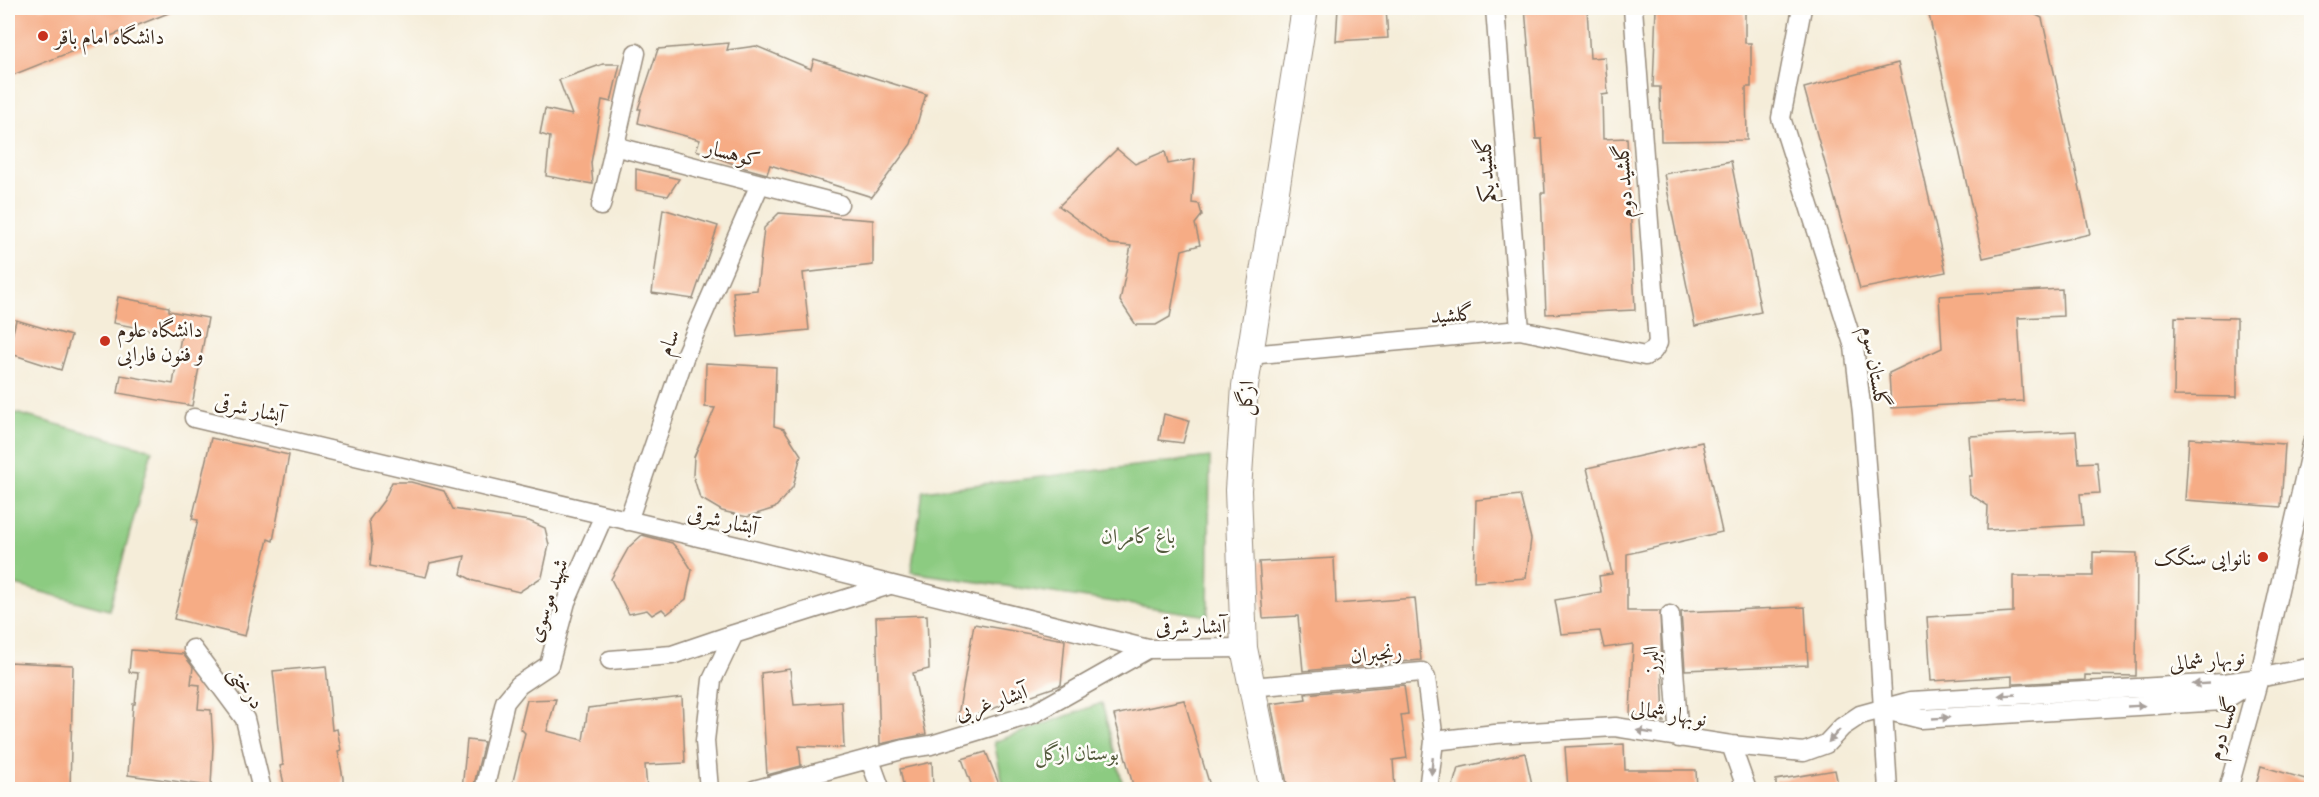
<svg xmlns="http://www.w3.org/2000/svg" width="2319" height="797" font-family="'EB Garamond',Amiri,serif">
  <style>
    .green { fill: #8ccb81; stroke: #647a50; stroke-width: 1.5 }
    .building { fill: #f6ac85 }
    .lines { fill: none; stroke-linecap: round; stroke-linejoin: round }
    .minor-casing { stroke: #988c7c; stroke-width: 21 }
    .secondary-casing { stroke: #988c7c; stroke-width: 28 }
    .minor { stroke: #fff; stroke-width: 18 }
    .secondary { stroke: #fff; stroke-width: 26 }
    .oneway { fill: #a79f9a }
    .poi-dot { fill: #c8321e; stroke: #fdfcf7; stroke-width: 2 }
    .labels { text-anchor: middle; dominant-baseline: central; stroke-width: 5; stroke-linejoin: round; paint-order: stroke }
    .poi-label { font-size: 21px; fill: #3b2a1e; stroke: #fdfcf7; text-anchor: start }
    .street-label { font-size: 21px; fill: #3b2a1e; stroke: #fdfcf7 }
    .park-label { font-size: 21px; fill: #535a3c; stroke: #fdfcf7 }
  </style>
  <rect width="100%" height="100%" fill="#fdfcf7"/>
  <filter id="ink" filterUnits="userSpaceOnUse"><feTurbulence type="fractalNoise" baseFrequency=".0167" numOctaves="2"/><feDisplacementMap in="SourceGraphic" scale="12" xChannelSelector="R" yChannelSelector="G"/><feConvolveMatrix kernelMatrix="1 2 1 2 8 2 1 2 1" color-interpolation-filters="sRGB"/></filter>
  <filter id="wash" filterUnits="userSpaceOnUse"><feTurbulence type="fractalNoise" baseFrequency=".008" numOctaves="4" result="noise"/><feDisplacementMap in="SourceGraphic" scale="24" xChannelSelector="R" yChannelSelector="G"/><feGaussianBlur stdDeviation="1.35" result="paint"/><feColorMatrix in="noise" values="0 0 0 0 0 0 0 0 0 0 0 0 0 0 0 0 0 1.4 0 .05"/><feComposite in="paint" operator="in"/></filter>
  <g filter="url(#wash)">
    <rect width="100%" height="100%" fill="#f5edd9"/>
    <path class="green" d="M 8,411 L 152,450 L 109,610 L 8,583 Z
      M 1210,457 L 1208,616 L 911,572 L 923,491 Z
      M 1102,703 L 1124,789 L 1004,789 L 994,742 Z"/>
    <g id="blocks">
      <path class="building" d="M 8,8 L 181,8 L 8,77 Z
        M 1338,8 L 1386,8 L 1388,38 L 1336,41 Z
        M 1525,8 L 1587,8 L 1590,58 L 1605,57 L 1608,94 L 1602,95 L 1603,139 L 1627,138 L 1635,310 L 1546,314 L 1541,193 L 1545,193 L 1542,139 L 1536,139 Z
        M 1656,8 L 1745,8 L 1745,43 L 1751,43 L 1751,87 L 1746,87 L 1747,140 L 1661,141 L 1660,87 L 1653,87 Z
        M 1964,8 L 2023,8 L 2042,18 L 2090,234 L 1983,258 L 1929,15 Z
        M 729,43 L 727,50 L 756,46 L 811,69 L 814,59 L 926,94 L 911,144 L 872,197 L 770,165 L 767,174 L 745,168 L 696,150 L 700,140 L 638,123 L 641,109 L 638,109 L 658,49 Z
        M 1898,63 L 1946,272 L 1860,289 L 1804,88 Z
        M 603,64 L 620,64 L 611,102 L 602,100 L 591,163 L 593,184 L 546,176 L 550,137 L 540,134 L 545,109 L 572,115 L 559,80 Z
        M 1117,149 L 1135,164 L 1165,151 L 1168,164 L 1195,159 L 1192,203 L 1199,204 L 1202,215 L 1195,224 L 1200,245 L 1182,250 L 1170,317 L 1156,325 L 1136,325 L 1120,301 L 1131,246 L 1110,244 L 1059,206 Z
        M 1731,161 L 1761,312 L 1695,326 L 1664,174 Z
        M 636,169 L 679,179 L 668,196 L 636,190 Z
        M 663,209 L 718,226 L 693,299 L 652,293 Z
        M 779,213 L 873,220 L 873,265 L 803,273 L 809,330 L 738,337 L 733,292 L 757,290 L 764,228 Z
        M 2062,289 L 2063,316 L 2018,318 L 2023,401 L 1891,408 L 1889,373 L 1942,348 L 1939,296 Z
        M 118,297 L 169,307 L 169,311 L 208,318 L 192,406 L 118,393 L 121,375 L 173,384 L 181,336 L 113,323 Z
        M 2175,317 L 2237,318 L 2237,397 L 2174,396 Z
        M 16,320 L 71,336 L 61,370 L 8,353 Z
        M 706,363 L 776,367 L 774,426 L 784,429 L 801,455 L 793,487 L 775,508 L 747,517 L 722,511 L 700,498 L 693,475 L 694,457 L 715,408 L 705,407 Z
        M 1164,414 L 1189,421 L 1183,443 L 1159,440 Z
        M 2076,431 L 2079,463 L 2097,462 L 2100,493 L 2080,494 L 2083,525 L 1987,530 L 1988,506 L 1970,494 L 1969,476 L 1972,476 L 1969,436 Z
        M 211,438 L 289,455 L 273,541 L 268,539 L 245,636 L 174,619 L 198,520 L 192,519 Z
        M 2189,438 L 2285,444 L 2281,507 L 2185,500 Z
        M 1702,442 L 1722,532 L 1627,554 L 1627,611 L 1660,611 L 1664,722 L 1630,715 L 1633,644 L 1604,648 L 1600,631 L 1561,634 L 1555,600 L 1601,592 L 1599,576 L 1612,574 L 1587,468 Z
        M 392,482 L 411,482 L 444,491 L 453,509 L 529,521 L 545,528 L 549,545 L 542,577 L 519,592 L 474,581 L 461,574 L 465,556 L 430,563 L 426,577 L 370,566 L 372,546 L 369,520 L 384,500 Z
        M 1520,495 L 1531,539 L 1526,578 L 1474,582 L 1476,500 Z
        M 642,535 L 672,543 L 681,553 L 692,570 L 686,599 L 667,614 L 662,609 L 652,615 L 647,610 L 629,614 L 611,579 L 629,547 Z
        M 2093,552 L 2137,553 L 2136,676 L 2085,675 L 2085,680 L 2016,684 L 2012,684 L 2012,676 L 1931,681 L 1927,617 L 2013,612 L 2013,576 L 2093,576 Z
        M 1334,558 L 1336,604 L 1415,598 L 1421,660 L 1303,671 L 1298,616 L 1263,618 L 1259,562 Z
        M 1805,607 L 1808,665 L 1685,670 L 1681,612 Z
        M 927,615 L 929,669 L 913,673 L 926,734 L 880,744 L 876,617 Z
        M 974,624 L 1065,640 L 1061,685 L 957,721 Z
        M 131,650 L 183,654 L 193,667 L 191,684 L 200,685 L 198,709 L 211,710 L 213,746 L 211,786 L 128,775 L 133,704 L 135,704 L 138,673 L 129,672 Z
        M 8,662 L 73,665 L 70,789 L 8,789 Z
        M 326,666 L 332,730 L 337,729 L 341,750 L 338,751 L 343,778 L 343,789 L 285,789 L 280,766 L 283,765 L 273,671 Z
        M 790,669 L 794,705 L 842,702 L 844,748 L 799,746 L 801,766 L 767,775 L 761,673 Z
        M 1404,685 L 1408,714 L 1401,715 L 1407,758 L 1393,760 L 1395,789 L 1288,789 L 1271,704 L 1306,699 L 1305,694 Z
        M 682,697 L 685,763 L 645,765 L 647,789 L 511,789 L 525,733 L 520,728 L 527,700 L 556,699 L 547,731 L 583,740 L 588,708 Z
        M 1184,700 L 1211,789 L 1134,789 L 1114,715 Z
        M 467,740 L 484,742 L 473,789 L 462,789 Z
        M 1624,744 L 1625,770 L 1696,770 L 1697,789 L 1568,789 L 1565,747 Z
        M 986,752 L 1001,789 L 973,789 L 962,759 Z
        M 1525,753 L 1533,789 L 1452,789 L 1458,768 Z
        M 932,762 L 933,789 L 904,789 L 900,769 Z
        M 2261,766 L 2312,781 L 2312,789 L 2255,789 Z
        M 1835,770 L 1839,789 L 1776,789 L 1776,780 Z"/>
    </g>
  </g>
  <g filter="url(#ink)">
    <use href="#blocks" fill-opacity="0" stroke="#988c7c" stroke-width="1.5"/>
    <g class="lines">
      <defs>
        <path id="minor" d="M 1495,8 L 1520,330
          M 1802,8 L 1781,118 L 1854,347 L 1862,413 L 1875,580 L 1888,790
          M 614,146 L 839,204
          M 601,206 L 636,53
          M 1250,355 L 1520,330 L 1645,356 L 1653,351 L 1658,343 L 1633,8
          M 194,418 L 741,547 L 1148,649 L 1244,648
          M 628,521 L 684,358 L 760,184
          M 1670,615 L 1679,738
          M 193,649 L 245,719 L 262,790
          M 610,660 L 672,655 L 734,634
          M 1251,687 L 1422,672 L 1426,678 L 1434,741 L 1428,790
          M 1885,710 L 1921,719 L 2223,701 L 2253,682
          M 1434,741 L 1495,734 L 1615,727 L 1731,745 L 1804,752 L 1826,744 L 1842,727 L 1860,715 L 1911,701 L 2224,683 L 2259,678 L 2312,667
          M 1731,745 L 1747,790
          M 870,760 L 881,790
          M 484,790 L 505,702 L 519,685 L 549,665 L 566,602 L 604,515
          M 709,790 L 705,741 L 712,680 L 734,634 L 890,585
          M 754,790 L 905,749 L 931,745 L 1033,714 L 1148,649
          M 2228,790 L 2259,678 L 2312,444"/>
        <path id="secondary" d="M 1273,790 L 1244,648 L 1238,490 L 1245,386 L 1305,8"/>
      </defs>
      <use href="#minor" class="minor-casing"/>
      <use href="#secondary" class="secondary-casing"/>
      <use href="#minor" class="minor"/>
      <use href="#secondary" class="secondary"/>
    </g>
    <defs><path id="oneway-solid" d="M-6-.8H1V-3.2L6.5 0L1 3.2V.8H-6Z" transform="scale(1.5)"/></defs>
    <g class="oneway">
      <use href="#oneway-solid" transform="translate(2201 684) rotate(177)"/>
      <use href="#oneway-solid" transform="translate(2007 695) rotate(177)"/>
      <use href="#oneway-solid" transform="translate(2136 706) rotate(-3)"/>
      <use href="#oneway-solid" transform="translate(1941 718) rotate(-3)"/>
      <use href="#oneway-solid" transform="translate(1645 732) rotate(-170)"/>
      <use href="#oneway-solid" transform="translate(1834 736) rotate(132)"/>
      <use href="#oneway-solid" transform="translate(1432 766) rotate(95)"/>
    </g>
  </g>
  <g class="poi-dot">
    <circle cx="43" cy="36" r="6"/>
    <circle cx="105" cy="341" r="6"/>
    <circle cx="2263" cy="557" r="6"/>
  </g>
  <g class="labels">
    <g class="poi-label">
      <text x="55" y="36">دانشگاه امام باقر</text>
      <text x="117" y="329">دانشگاه علوم<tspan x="117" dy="24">و فنون فارابی</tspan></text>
      <text x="2251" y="557" text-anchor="end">نانوایی سنگک</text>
    </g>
    <g class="street-label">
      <text transform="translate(733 153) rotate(15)">کوهسار</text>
      <text transform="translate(1485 170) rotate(-94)">گلشيد يكم</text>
      <text transform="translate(1623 181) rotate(-94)">گلشيد دوم</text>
      <text transform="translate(1452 314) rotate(-5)">گلشید</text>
      <text transform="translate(668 342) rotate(-68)">سام</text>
      <text transform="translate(1876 367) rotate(80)">گلستان سوم</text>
      <text transform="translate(1245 398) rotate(-85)">ازگل</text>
      <text transform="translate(250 408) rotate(13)">آبشار شرقی</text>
      <text transform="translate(723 520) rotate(13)">آبشار شرقی</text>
      <text transform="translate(547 600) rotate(-71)">شهید موسوی</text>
      <text x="1191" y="625">آبشار شرقی</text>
      <text transform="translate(1376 653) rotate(-5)">رنجبران</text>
      <text transform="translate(1651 660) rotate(-94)">البرز</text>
      <text transform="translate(2207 660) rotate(-5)">نوبهار شمالی</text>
      <text transform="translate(247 687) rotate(56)">درختی</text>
      <text transform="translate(991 702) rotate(-18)">آبشار غربی</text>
      <text transform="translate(1669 713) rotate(9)">نوبهار شمالی</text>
      <text transform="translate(2222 728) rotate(-74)">گلسا دوم</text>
    </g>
    <g class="park-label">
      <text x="1138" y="535">باغ کامران</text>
      <text x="1077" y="752">بوستان ازگل</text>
    </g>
  </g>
  <rect width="2319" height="797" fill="none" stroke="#fdfcf7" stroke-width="30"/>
</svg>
